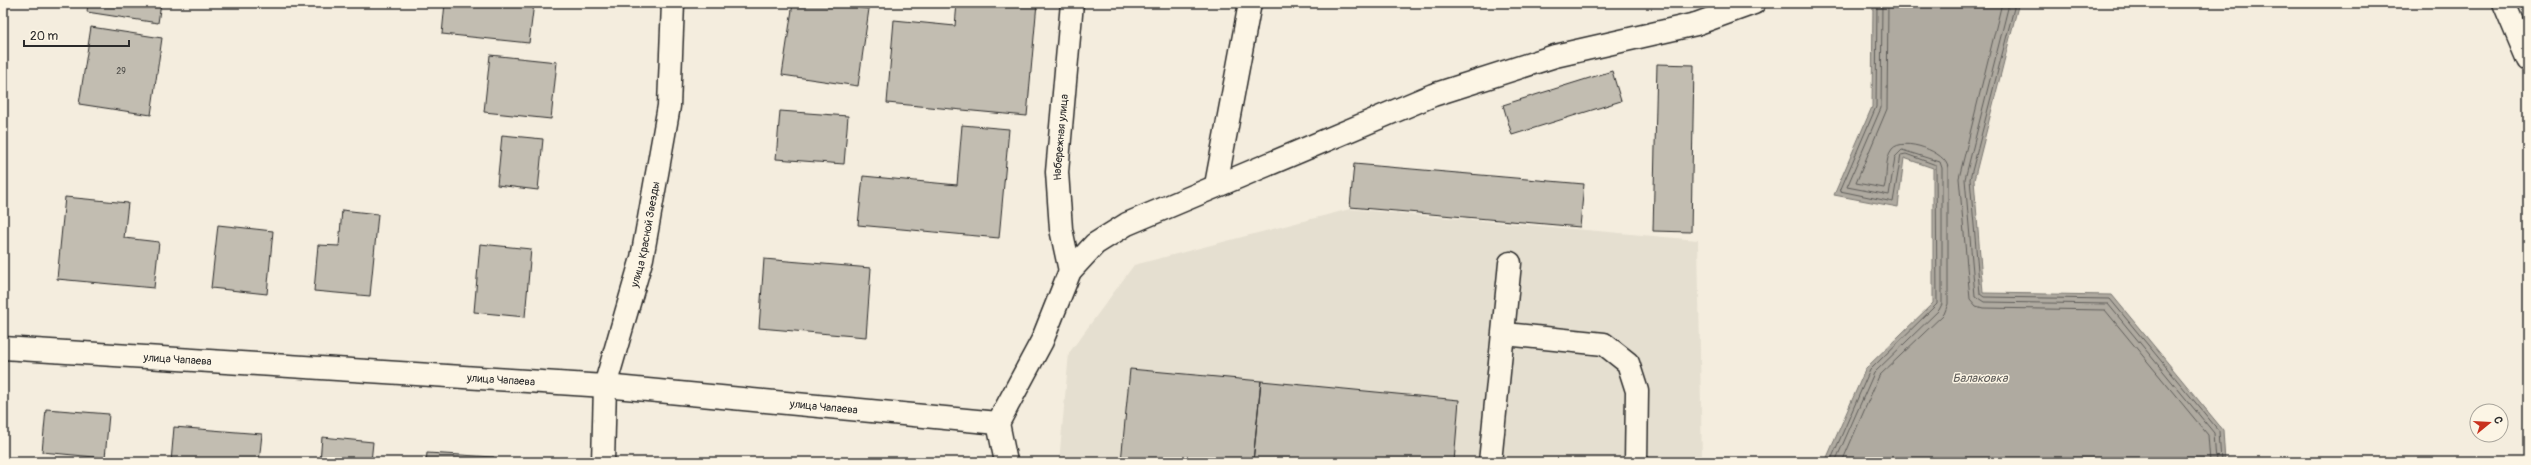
<svg xmlns="http://www.w3.org/2000/svg" width="2531" height="465" font-family="Pangolin,sans-serif">
  <style>
    .built { fill: #e5dfd0 }
    .water { fill: #afaaa0; stroke: #7a7771 }
    .lines { fill: none; stroke-linecap: round; stroke-linejoin: round }
    .shore { stroke: #605e5a; stroke-width: 1 }
    .building { fill: #c2bdb1; stroke: #2b2b2b }
    .minor-casing { stroke: #2b2b2b; stroke-width: 25 }
    .minor { stroke: #fcf5e5; stroke-width: 22 }
    .labels { text-anchor: middle; dominant-baseline: central; stroke-width: 3; stroke-linejoin: round; paint-order: stroke }
    .number-label { font-size: 9px; fill: #51504c }
    .street-label { font-size: 11px; fill: #2b2b2b; stroke: #fcf5e5 }
    .water-label { font-size: 12px; font-style: italic; fill: #595754; stroke: #fcf5e5 }
  </style>
  <rect width="100%" height="100%" fill="#f4edde"/>
  <filter id="ink" filterUnits="userSpaceOnUse"><feTurbulence type="fractalNoise" baseFrequency=".025" numOctaves="2"/><feDisplacementMap in="SourceGraphic" scale="8" xChannelSelector="R" yChannelSelector="G"/><feConvolveMatrix kernelMatrix="1 2 1 2 8 2 1 2 1" color-interpolation-filters="sRGB"/></filter>
  <g filter="url(#ink)">
    <path class="built" d="M 1350,209 L 1698,240 L 1702,462 L 1059,462 L 1069,353 L 1134,265 Z"/>
    <path class="water" d="M 1873,3 L 2016,3 L 2018,6 L 1974,180 L 1983,293 L 2112,295 L 2223,430 L 2225,462 L 1825,462 L 1866,368 L 1933,303 L 1933,168 L 1904,158 L 1898,207 L 1834,195 L 1872,107 Z"/>
    <g class="lines">
      <path class="shore" d="M 2002,3 L 1959,178 L 1970,299 L 1976,306 L 1983,308 L 2105,310 L 2208,435 L 2210,462
        M 2008,3 L 2008,8 L 1965,179 L 1975,296 L 1984,302 L 2108,304 L 2214,433 L 2216,462
        M 2013,3 L 2014,8 L 1970,179 L 1980,294 L 1984,297 L 2110,299 L 2219,431 L 2221,462
        M 1830,462 L 1870,370 L 1937,304 L 1936,165 L 1906,154 L 1901,155 L 1893,202 L 1840,191 L 1876,107 L 1877,3
        M 1835,462 L 1874,373 L 1939,310 L 1942,304 L 1942,168 L 1940,162 L 1902,150 L 1895,157 L 1889,195 L 1847,187 L 1881,108 L 1882,3
        M 1842,462 L 1879,376 L 1944,314 L 1948,304 L 1948,168 C 1947,152 1903,136 1892,149 C 1884,159 1888,177 1884,188 L 1856,183 L 1887,109 L 1888,3"/>
    </g>
    <path class="building" d="M 88,3 L 161,3 L 158,23 L 87,12 Z
      M 445,3 L 534,3 L 529,43 L 442,34 Z
      M 793,3 L 826,3 L 869,9 L 858,86 L 782,75 Z
      M 957,3 L 1037,3 L 1027,116 L 887,103 L 894,20 L 955,26 Z
      M 91,27 L 162,38 L 151,115 L 79,104 Z
      M 490,55 L 557,62 L 551,119 L 484,112 Z
      M 1657,64 L 1694,65 L 1691,232 L 1653,231 Z
      M 1612,71 L 1621,101 L 1512,135 L 1503,105 Z
      M 780,111 L 848,116 L 844,164 L 776,159 Z
      M 962,125 L 1009,129 L 999,238 L 858,225 L 863,176 L 957,185 Z
      M 502,135 L 543,139 L 538,190 L 497,185 Z
      M 1354,164 L 1584,184 L 1580,227 L 1350,207 Z
      M 65,197 L 128,203 L 124,238 L 159,242 L 154,288 L 57,279 Z
      M 342,210 L 378,214 L 370,296 L 314,291 L 318,245 L 339,246 Z
      M 218,225 L 273,231 L 267,294 L 211,288 Z
      M 480,244 L 531,249 L 525,317 L 474,312 Z
      M 764,259 L 871,268 L 866,337 L 759,328 Z
      M 1130,369 L 1261,381 L 1253,462 L 1121,462 Z
      M 1261,381 L 1459,400 L 1454,462 L 1253,462 Z
      M 46,409 L 109,414 L 105,458 L 42,452 Z
      M 174,427 L 262,434 L 259,462 L 171,462 Z
      M 322,437 L 373,442 L 371,462 L 320,462 Z
      M 427,453 L 494,457 L 493,462 L 426,462 Z"/>
    <g class="lines">
      <defs>
        <g id="minor">
          <path d="M 2504,3 L 2528,60"/>
          <path d="M 1216,185 L 1250,3"/>
          <path id="s1" d="M 1070,271 L 1061,229 L 1057,172 L 1072,3"/>
          <path d="M 1505,334 L 1604,344 L 1628,363 L 1637,391 L 1636,462"/>
          <path id="s2" d="M 3,348 L 605,386 L 998,423"/>
          <path d="M 998,423 L 1042,341 L 1070,271 L 1095,244 L 1127,224 L 1433,95 L 1555,56 L 1696,24 L 1754,3"/>
          <path d="M 998,423 L 1006,462"/>
          <path id="s3" d="M 603,462 L 605,386 L 642,258 L 669,106 L 673,3"/>
          <path d="M 1490,462 L 1510,263"/>
        </g>
      </defs>
      <use href="#minor" class="minor-casing"/>
      <use href="#minor" class="minor"/>
    </g>
  </g>
  <g class="labels">
    <g class="number-label">
      <text x="121" y="71">29</text>
    </g>
    <g class="street-label">
      <text stroke="none"><textPath href="#s1" startOffset="135">Набережная улица</textPath></text>
      <text stroke="none"><textPath href="#s3" startOffset="233">улица Красной Звезды</textPath></text>
      <text stroke="none"><textPath href="#s2" startOffset="175">улица Чапаева</textPath></text>
      <text stroke="none"><textPath href="#s2" startOffset="499">улица Чапаева</textPath></text>
      <text stroke="none"><textPath href="#s2" startOffset="823">улица Чапаева</textPath></text>
    </g>
    <g class="water-label">
      <text x="1980" y="378">Балаковка</text>
    </g>
  </g>
  <rect width="2531" height="465" fill="none" stroke="#fcf5e5" stroke-width="16"/>
  <rect x="8" y="8" width="2515" height="449" fill="none" stroke="#2b2b2b" stroke-width="1.5" filter="url(#ink)"/>
  <g transform="translate(2489 423) rotate(72)"><circle r="19" fill="#fcf5e5" stroke="#a8a49b"/>
  <path d="M0-3L7 15L0 10L-7 15Z" fill="#c8321e"/>
  <text y="-6" font-size="11" font-weight="bold" text-anchor="middle" fill="#2b2b2b">С</text>
  </g>
  <path d="M24 40v6h105v-6" fill="none" stroke="#2b2b2b" stroke-width="2"/>
  <text x="30" y="40" font-size="12" fill="#2b2b2b" stroke="#fcf5e5" stroke-width="3" paint-order="stroke">20 m</text>
</svg>
